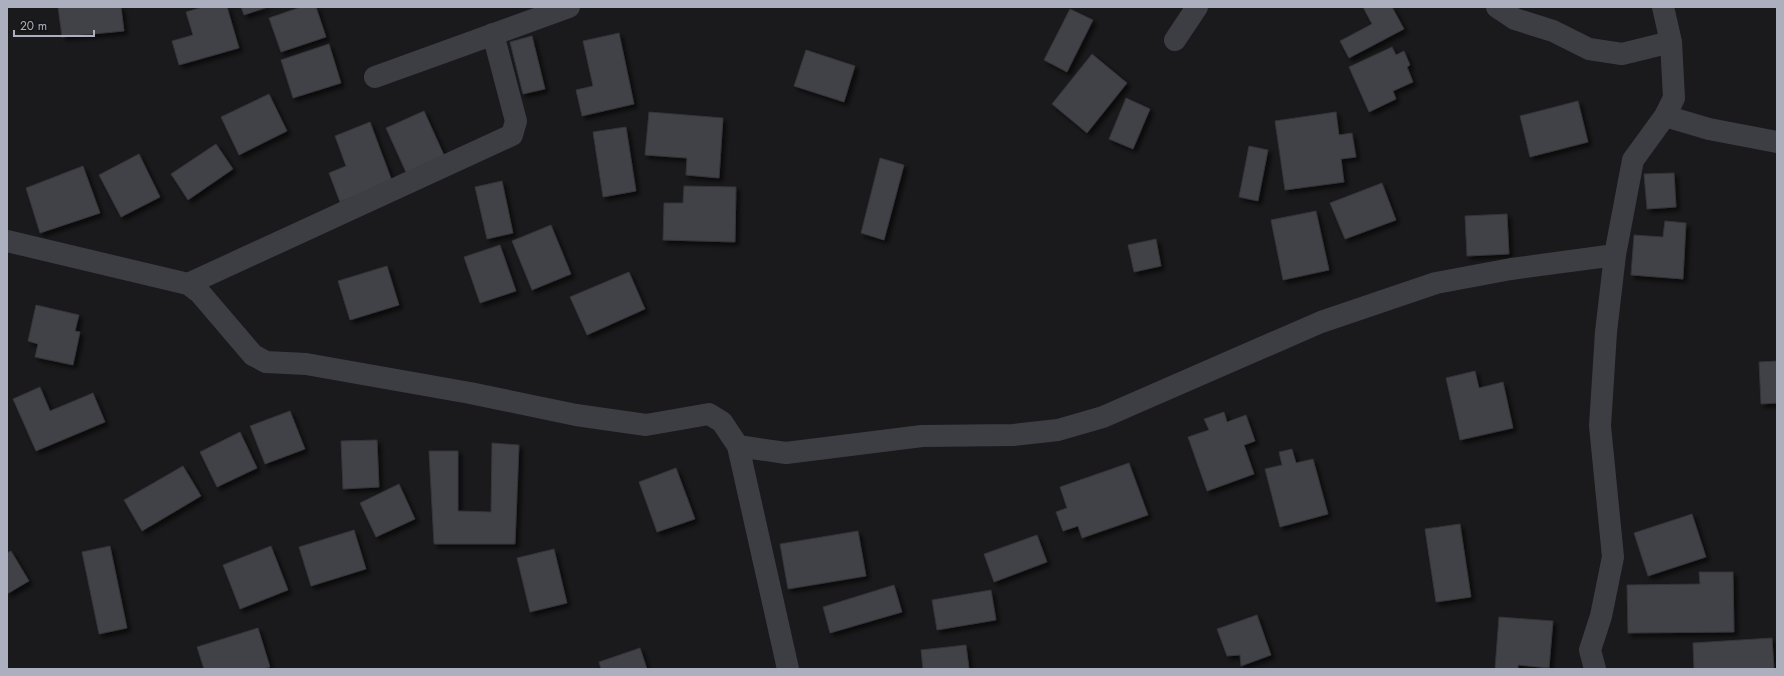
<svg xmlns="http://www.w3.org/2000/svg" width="1784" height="676" font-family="Jost,sans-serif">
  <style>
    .building { fill: #414247; stroke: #343439; filter: url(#shadow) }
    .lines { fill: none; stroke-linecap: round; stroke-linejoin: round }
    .minor { stroke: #3d3d44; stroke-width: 22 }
  </style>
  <defs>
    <filter id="shadow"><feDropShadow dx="3.5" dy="3.5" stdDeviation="2" flood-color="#0009"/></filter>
  </defs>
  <rect width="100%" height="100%" fill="#1a1a1c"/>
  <path class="building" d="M 58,7 L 121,7 L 124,31 L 62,37 Z
    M 203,7 L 227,7 L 239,48 L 179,65 L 172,41 L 193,35 L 186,12 Z
    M 241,7 L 268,7 L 244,15 Z
    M 301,7 L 316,7 L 326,37 L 281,52 L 269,18 Z
    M 1363,7 L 1392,7 L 1404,29 L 1349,58 L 1340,41 L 1372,24 Z
    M 1070,9 L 1093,20 L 1067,72 L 1044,60 Z
    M 619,33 L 634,104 L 582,116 L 576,90 L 593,86 L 583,41 Z
    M 532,36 L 545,89 L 523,94 L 510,42 Z
    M 329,44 L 341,83 L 293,98 L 281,60 Z
    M 1392,47 L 1396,55 L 1404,51 L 1410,65 L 1407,67 L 1413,82 L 1393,91 L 1396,99 L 1369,112 L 1349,67 Z
    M 806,50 L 855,66 L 844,102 L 794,86 Z
    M 1092,54 L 1127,83 L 1087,133 L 1052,104 Z
    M 269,94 L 287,131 L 239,155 L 221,117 Z
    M 1126,98 L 1150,109 L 1133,149 L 1109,139 Z
    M 1578,101 L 1588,142 L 1530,157 L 1520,116 Z
    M 424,111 L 448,164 L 410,181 L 386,128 Z
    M 649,112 L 723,118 L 719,178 L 686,175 L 687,158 L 645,155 Z
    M 1336,112 L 1339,135 L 1352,133 L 1356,157 L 1341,159 L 1344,182 L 1285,190 L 1275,121 Z
    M 370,122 L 392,181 L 340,202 L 329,173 L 346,166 L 335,136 Z
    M 626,127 L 636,191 L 603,197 L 593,132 Z
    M 216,144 L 233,169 L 188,200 L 171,174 Z
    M 1249,146 L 1268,150 L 1258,201 L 1239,197 Z
    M 139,154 L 160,197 L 121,217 L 99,175 Z
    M 880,158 L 904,165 L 884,240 L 861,233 Z
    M 83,166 L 100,213 L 40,233 L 26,188 Z
    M 1674,173 L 1676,207 L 1647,209 L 1644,174 Z
    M 502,181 L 513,233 L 487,239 L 475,187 Z
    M 1382,183 L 1396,220 L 1345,239 L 1330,203 Z
    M 684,186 L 736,187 L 735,242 L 663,240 L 664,203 L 683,203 Z
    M 1316,211 L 1329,270 L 1283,280 L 1271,220 Z
    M 1507,214 L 1509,254 L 1467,256 L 1465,216 Z
    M 1665,221 L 1686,223 L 1683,279 L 1631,275 L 1634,235 L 1663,237 Z
    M 551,225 L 571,274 L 532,290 L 512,241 Z
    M 1156,239 L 1161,266 L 1134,272 L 1128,245 Z
    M 500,245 L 516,291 L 480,303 L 464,257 Z
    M 387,266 L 399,305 L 350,320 L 338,281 Z
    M 629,272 L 645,309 L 587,335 L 570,297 Z
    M 36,305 L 79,315 L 75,331 L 80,332 L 73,365 L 35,357 L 38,344 L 28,341 Z
    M 1777,361 L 1777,403 L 1761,404 L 1759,362 Z
    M 1475,371 L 1479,388 L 1503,382 L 1513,428 L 1460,440 L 1446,378 Z
    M 40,387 L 50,411 L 93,393 L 105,422 L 36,451 L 13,399 Z
    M 290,411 L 305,449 L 265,464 L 250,426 Z
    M 1224,412 L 1227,422 L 1246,415 L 1255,441 L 1244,445 L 1254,474 L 1207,491 L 1188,437 L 1209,430 L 1204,419 Z
    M 240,432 L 257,468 L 217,487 L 200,452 Z
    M 377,440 L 379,487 L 343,489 L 341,441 Z
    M 492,443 L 519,445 L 515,544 L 434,544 L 429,451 L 458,451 L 458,511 L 491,512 Z
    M 1292,449 L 1296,463 L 1313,459 L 1328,514 L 1280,527 L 1265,469 L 1282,465 L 1279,452 Z
    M 1129,463 L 1148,515 L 1082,538 L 1078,526 L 1063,531 L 1056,512 L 1067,508 L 1060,487 Z
    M 183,466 L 201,496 L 142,531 L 124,500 Z
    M 676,468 L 695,519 L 657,532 L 639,482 Z
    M 399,484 L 415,519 L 376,537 L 360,503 Z
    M 1692,514 L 1706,557 L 1648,576 L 1634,533 Z
    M 1460,524 L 1471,597 L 1436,602 L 1425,529 Z
    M 354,530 L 366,569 L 311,586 L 299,547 Z
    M 858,531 L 866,576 L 788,589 L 780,544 Z
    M 1037,535 L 1047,562 L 994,582 L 984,554 Z
    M 110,546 L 127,628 L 99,634 L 82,552 Z
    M 271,546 L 288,590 L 240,609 L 223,565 Z
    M 554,549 L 567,603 L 530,612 L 517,558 Z
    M 11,551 L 29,581 L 7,594 L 7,553 Z
    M 1699,572 L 1733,572 L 1734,632 L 1628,633 L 1627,585 L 1700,584 Z
    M 894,585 L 902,612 L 830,633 L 823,607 Z
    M 991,590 L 996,620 L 937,630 L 932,600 Z
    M 1257,615 L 1271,655 L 1241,666 L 1240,655 L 1227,656 L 1217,629 Z
    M 1499,617 L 1553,621 L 1549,668 L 1518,665 L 1518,669 L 1495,669 Z
    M 258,628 L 270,667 L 263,669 L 204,669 L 197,647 Z
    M 1772,638 L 1774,669 L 1694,669 L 1693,643 Z
    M 966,645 L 969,669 L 923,669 L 921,650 Z
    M 640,648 L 647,669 L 601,669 L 599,662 Z"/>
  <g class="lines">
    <path class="minor" d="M 1497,7 L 1515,19 L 1553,31 L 1589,49 L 1622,54 L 1671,42
      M 1175,40 L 1197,7
      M 375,77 L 569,7
      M 1665,116 L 1709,129 L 1777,142
      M 7,241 L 188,284 L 200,293 L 253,355 L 266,362 L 306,364 L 470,393 L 576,415 L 646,425 L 709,414 L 722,422 L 738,446 L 788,669
      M 188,284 L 512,135 L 516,121 L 493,34
      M 738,446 L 786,453 L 922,436 L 1013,435 L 1058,430 L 1103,417 L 1321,322 L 1436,283 L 1511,269 L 1615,255
      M 1595,669 L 1590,650 L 1601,616 L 1613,557 L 1600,426 L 1606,332 L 1615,255 L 1633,160 L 1665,116 L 1674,98 L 1671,42 L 1663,7"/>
  </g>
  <rect width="1784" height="676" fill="none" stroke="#acafbd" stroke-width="16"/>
  <path d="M14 30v6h80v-6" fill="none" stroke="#acafbd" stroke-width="2"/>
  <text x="20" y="30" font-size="12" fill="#acafbd" stroke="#151517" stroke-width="3" paint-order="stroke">20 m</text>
</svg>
